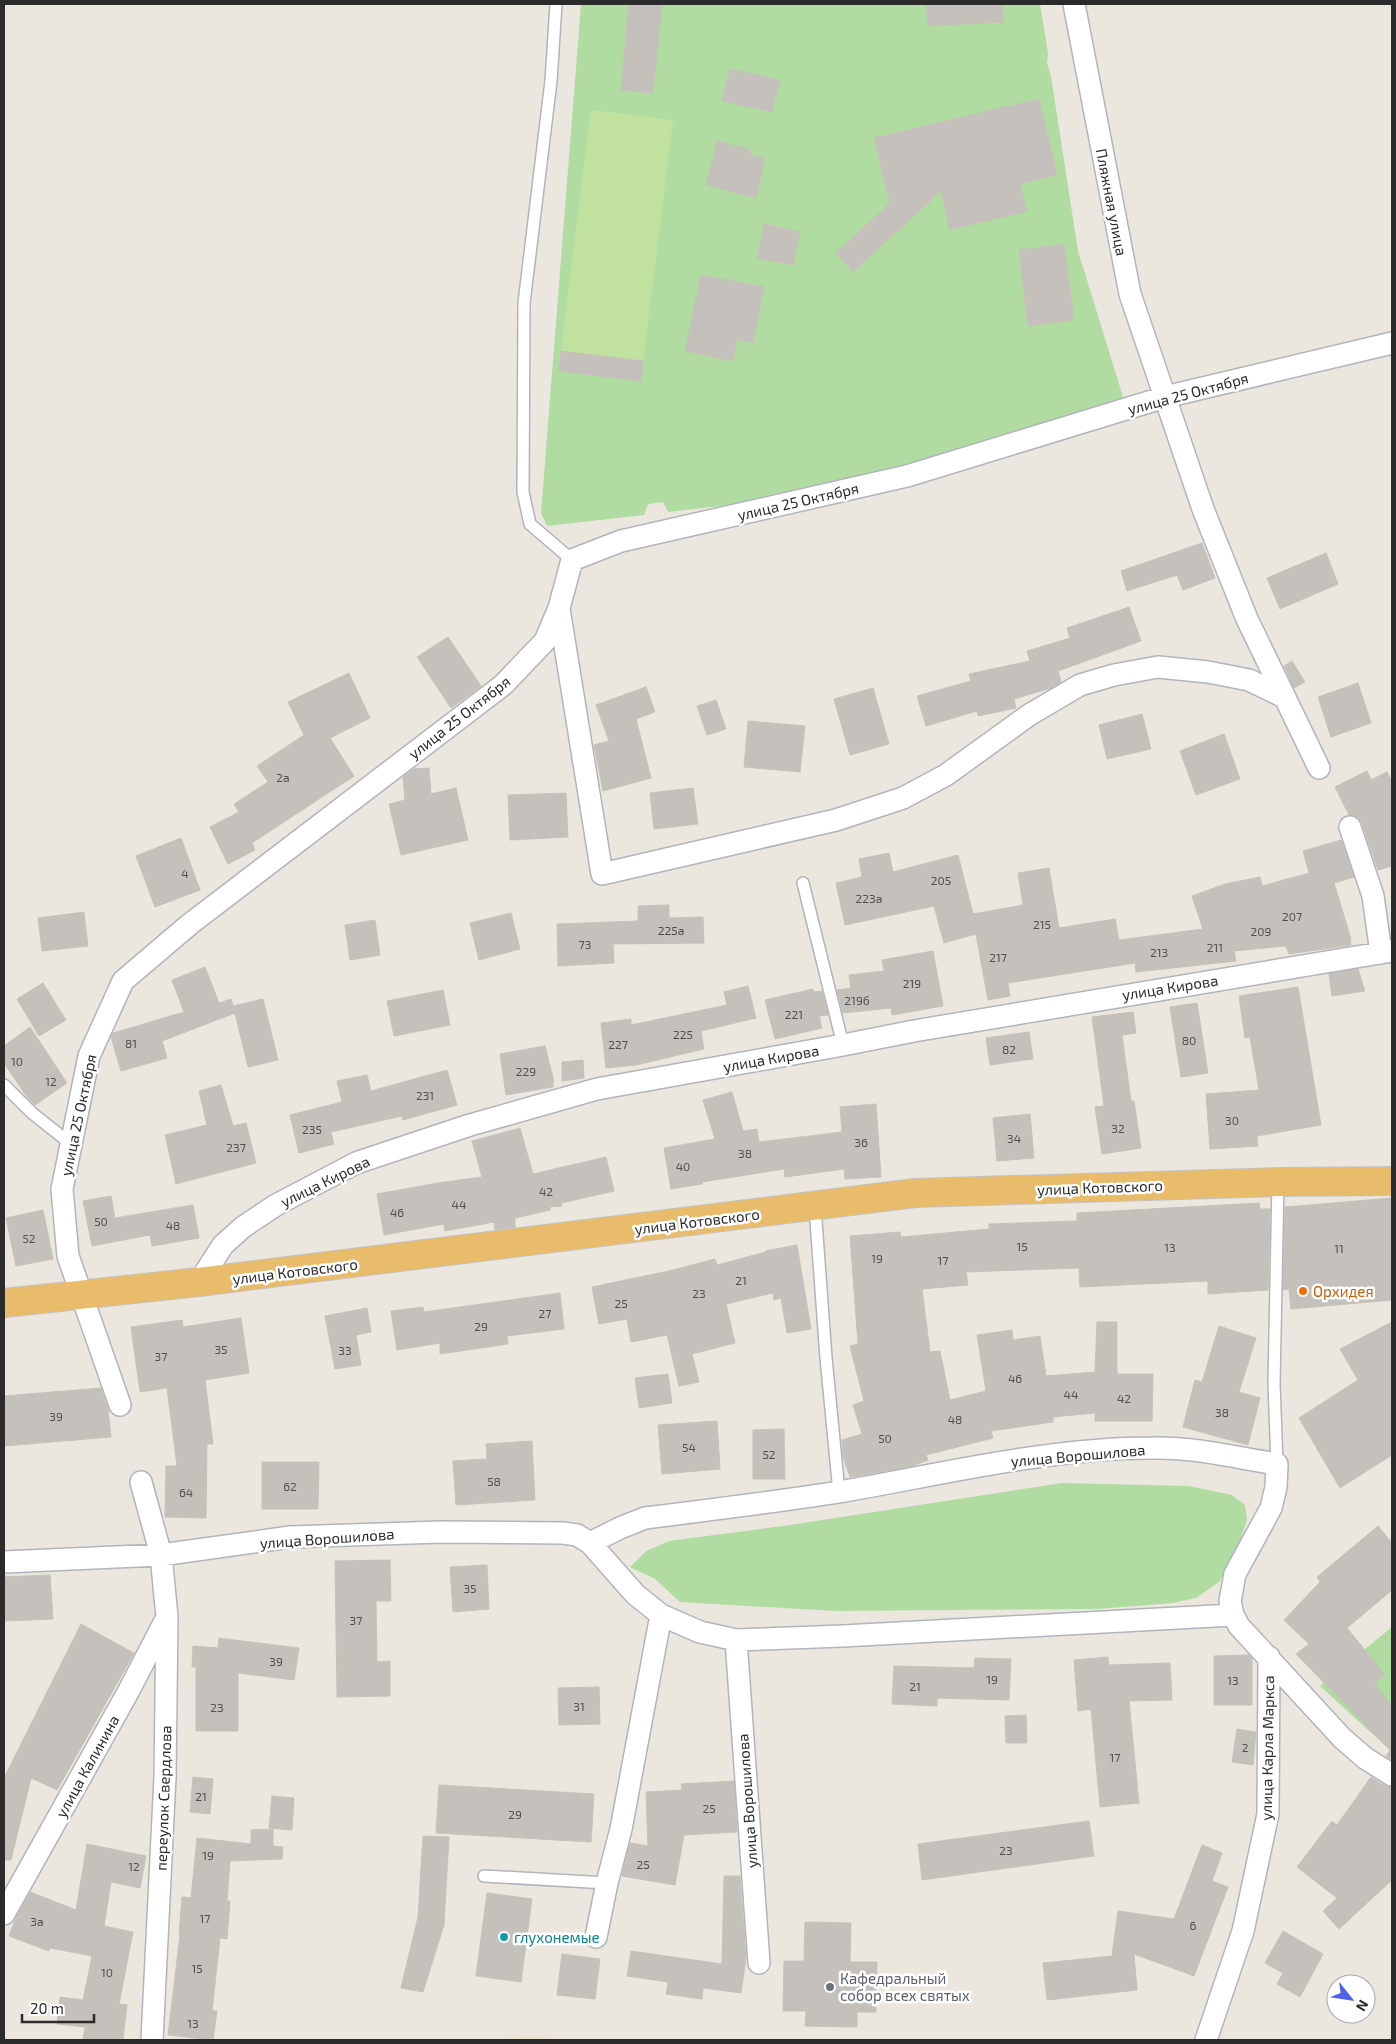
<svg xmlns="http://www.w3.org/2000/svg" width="1396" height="2044" font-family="'Exo 2',sans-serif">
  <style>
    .education { fill: #ebe4d0 }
    .green { fill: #b1dca1 }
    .pitch { fill: #c1e29e }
    .building { fill: #c4c0bb; stroke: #c7c2b8 }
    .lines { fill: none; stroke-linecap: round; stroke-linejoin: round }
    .service-casing { stroke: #b2b4bd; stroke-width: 14 }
    .minor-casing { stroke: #b2b4bd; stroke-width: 24 }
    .trunk-casing { stroke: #c4c4c4; stroke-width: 30 }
    .service { stroke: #fff; stroke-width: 11 }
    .minor { stroke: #fff; stroke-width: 21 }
    .trunk { stroke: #e8bc6a; stroke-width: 28 }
    .food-dot { fill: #e8710a; stroke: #fff; stroke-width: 2 }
    .culture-dot { fill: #0f9aa8; stroke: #fff; stroke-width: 2 }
    .worship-dot { fill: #6b7280; stroke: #fff; stroke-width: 2 }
    .labels { text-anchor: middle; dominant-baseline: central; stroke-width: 5; stroke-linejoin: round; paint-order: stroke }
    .number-label { font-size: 12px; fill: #51504f }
    .street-label { font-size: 15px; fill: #2b2b2b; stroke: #fff }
    .food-label { font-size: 15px; fill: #c56008; stroke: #fff; text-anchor: start }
    .culture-label { font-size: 15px; fill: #0d838f; stroke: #fff; text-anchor: start }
    .worship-label { font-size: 15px; fill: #5b616d; stroke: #fff; text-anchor: start }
  </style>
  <rect width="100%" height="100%" fill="#ebe7df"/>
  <path class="education" d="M 510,2034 L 581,2040 L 509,2040 Z"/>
  <path class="green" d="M 581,4 L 1040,4 L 1048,53 L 1047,63 L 1051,76 L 1078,251 L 1124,400 L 909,466 L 738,504 L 668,512 L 663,502 L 648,504 L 644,515 L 547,526 L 541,513 Z
    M 1062,1483 L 1189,1486 L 1232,1495 L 1245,1505 L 1247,1520 L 1237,1551 L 1219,1582 L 1196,1598 L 1173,1603 L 1097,1609 L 835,1611 L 680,1602 L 655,1579 L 630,1567 L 646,1551 L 669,1541 L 790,1525 Z
    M 1392,1627 L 1392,1752 L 1320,1686 Z"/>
  <path class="pitch" d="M 591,110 L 673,120 L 643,361 L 561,351 Z"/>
  <path class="building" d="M 629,4 L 662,4 L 653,93 L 621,90 Z
    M 926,4 L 1002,4 L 1003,22 L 928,26 Z
    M 730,69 L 780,80 L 772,112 L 722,101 Z
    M 1039,99 L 1057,175 L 1020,184 L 1027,211 L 950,230 L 941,191 L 853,272 L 836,253 L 890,203 L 874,138 Z
    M 717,141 L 750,150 L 749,154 L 765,158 L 756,198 L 706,185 Z
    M 764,224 L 800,232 L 793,265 L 757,258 Z
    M 1064,244 L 1074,320 L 1028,326 L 1019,250 Z
    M 701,275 L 764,287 L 753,343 L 737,339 L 733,361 L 685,351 Z
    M 561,351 L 643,361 L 641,381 L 559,371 Z
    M 1202,543 L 1215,578 L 1183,590 L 1177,575 L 1127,591 L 1121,571 Z
    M 1326,553 L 1338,584 L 1280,609 L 1267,578 Z
    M 1129,607 L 1141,641 L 1058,671 L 1061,682 L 1051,688 L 1014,699 L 1016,708 L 978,716 L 977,711 L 926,726 L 917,696 L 971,681 L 969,674 L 1030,661 L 1027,651 L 1070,638 L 1067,628 Z
    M 448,637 L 481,686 L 451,708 L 417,657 Z
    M 1292,661 L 1305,682 L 1294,688 L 1284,666 Z
    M 349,673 L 370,718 L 330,738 L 354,776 L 252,843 L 255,850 L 228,864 L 210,827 L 239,812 L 234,804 L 268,782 L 257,766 L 304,735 L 288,702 Z
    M 1358,683 L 1371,723 L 1331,737 L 1318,697 Z
    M 646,687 L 655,712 L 636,719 L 651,778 L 603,791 L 594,745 L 609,741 L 596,705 Z
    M 873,688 L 889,744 L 850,755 L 834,699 Z
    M 716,700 L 726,729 L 707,735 L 697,706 Z
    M 1142,714 L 1151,749 L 1107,759 L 1099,725 Z
    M 748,721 L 805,726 L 800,772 L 744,767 Z
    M 1224,734 L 1240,779 L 1196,795 L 1180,751 Z
    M 429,768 L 431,794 L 456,788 L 468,840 L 401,855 L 389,804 L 405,800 L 403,777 L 414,769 Z
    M 1367,771 L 1371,780 L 1387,772 L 1392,782 L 1392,866 L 1378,870 L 1362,823 L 1358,817 L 1349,815 L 1335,787 Z
    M 693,788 L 698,824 L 654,829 L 650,793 Z
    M 566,793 L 568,837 L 510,840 L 508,795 Z
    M 181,838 L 200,890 L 155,907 L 136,856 Z
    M 1341,840 L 1354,877 L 1334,883 L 1351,939 L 1350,939 L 1351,945 L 1289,954 L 1286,946 L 1234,951 L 1236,961 L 1136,972 L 1135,963 L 1008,983 L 1010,996 L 988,1000 L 976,934 L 944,943 L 934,906 L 845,925 L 836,883 L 862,877 L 859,859 L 889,853 L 893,872 L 958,855 L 973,914 L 1023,905 L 1018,873 L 1049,868 L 1059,928 L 1115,919 L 1119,940 L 1203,929 L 1192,896 L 1225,884 L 1260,877 L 1262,886 L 1309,873 L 1303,851 Z
    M 669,905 L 669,918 L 703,917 L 704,943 L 613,944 L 614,963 L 558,966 L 557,924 L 638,921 L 638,906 Z
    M 84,912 L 88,946 L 42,951 L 38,918 Z
    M 511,913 L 520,949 L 479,960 L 470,923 Z
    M 375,920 L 380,955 L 350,960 L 345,925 Z
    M 933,951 L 943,1006 L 892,1015 L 891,1008 L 843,1013 L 837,990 L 851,988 L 849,975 L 884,971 L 882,960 Z
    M 205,967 L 219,1003 L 231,999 L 233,1006 L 263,999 L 278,1060 L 248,1067 L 235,1013 L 162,1041 L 167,1058 L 121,1071 L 111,1037 L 113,1033 L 184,1012 L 172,980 Z
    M 1358,969 L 1365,991 L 1332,996 L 1329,974 Z
    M 43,983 L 66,1020 L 39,1036 L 17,999 Z
    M 748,986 L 756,1018 L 701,1031 L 704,1049 L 636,1065 L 606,1068 L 601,1023 L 631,1019 L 631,1025 L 727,1005 L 724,992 Z
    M 1298,987 L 1321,1125 L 1257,1136 L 1258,1146 L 1210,1149 L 1206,1094 L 1259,1090 L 1250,1037 L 1245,1038 L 1239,996 Z
    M 813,989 L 814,992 L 822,991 L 828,1015 L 819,1016 L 822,1028 L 775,1039 L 765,1000 Z
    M 443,990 L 450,1025 L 394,1036 L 387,1001 Z
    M 1197,1003 L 1208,1073 L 1181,1077 L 1170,1007 Z
    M 1133,1012 L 1136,1033 L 1122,1035 L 1131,1101 L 1134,1101 L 1141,1148 L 1102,1154 L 1095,1107 L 1104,1106 L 1092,1017 Z
    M 30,1027 L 67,1083 L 35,1105 L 27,1097 L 4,1063 L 4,1046 Z
    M 1029,1032 L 1033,1059 L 990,1065 L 986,1038 Z
    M 545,1046 L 554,1082 L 553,1082 L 553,1087 L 506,1095 L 500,1054 Z
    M 583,1060 L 584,1078 L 562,1081 L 562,1062 Z
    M 447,1070 L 457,1105 L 403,1120 L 402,1116 L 331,1132 L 334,1144 L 299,1153 L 290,1115 L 342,1102 L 337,1081 L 367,1075 L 371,1091 Z
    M 221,1085 L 233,1126 L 246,1123 L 256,1163 L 176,1184 L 165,1135 L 207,1125 L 199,1091 Z
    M 732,1092 L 743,1131 L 757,1129 L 759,1142 L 842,1132 L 840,1107 L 876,1104 L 881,1177 L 845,1179 L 844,1169 L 785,1177 L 784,1169 L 702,1182 L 702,1184 L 671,1189 L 664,1148 L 715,1139 L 703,1100 Z
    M 1030,1114 L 1034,1158 L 997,1161 L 993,1118 Z
    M 520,1128 L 533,1174 L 606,1157 L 614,1191 L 561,1203 L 562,1206 L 550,1207 L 550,1210 L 515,1218 L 515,1227 L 495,1230 L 494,1222 L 445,1231 L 444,1224 L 384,1235 L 377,1194 L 438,1183 L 482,1177 L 472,1141 Z
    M 111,1196 L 115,1218 L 193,1205 L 199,1238 L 152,1246 L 150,1235 L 92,1246 L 83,1201 Z
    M 1392,1198 L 1392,1300 L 1291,1309 L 1289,1289 L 1283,1290 L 1285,1207 Z
    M 1259,1203 L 1260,1209 L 1270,1209 L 1268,1290 L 1208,1294 L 1208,1281 L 1080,1287 L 1079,1268 L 966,1272 L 968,1285 L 922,1289 L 930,1352 L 940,1351 L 950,1400 L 986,1391 L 977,1335 L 1012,1330 L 1013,1340 L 1040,1336 L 1046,1376 L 1095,1372 L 1097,1322 L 1117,1322 L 1117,1374 L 1153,1374 L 1152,1421 L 1095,1421 L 1095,1413 L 1053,1417 L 1053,1422 L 991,1431 L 993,1438 L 926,1455 L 928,1460 L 912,1466 L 850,1477 L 843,1457 L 842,1440 L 862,1434 L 853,1405 L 864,1401 L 850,1346 L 858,1344 L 850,1236 L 900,1232 L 901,1237 L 989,1229 L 989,1224 L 1077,1221 L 1077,1213 Z
    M 43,1210 L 53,1259 L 16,1266 L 6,1218 Z
    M 797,1245 L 811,1329 L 787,1333 L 781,1298 L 774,1300 L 773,1293 L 726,1304 L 735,1343 L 692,1354 L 699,1382 L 679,1386 L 667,1335 L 631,1342 L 627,1319 L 599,1324 L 592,1287 L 669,1271 L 715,1259 L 717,1265 L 766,1252 L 765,1251 Z
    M 560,1293 L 564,1329 L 507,1336 L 508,1344 L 440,1354 L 440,1343 L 397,1350 L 391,1311 L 423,1307 L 424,1312 Z
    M 367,1308 L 371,1332 L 356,1335 L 361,1365 L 335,1369 L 325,1316 Z
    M 241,1318 L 249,1373 L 205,1380 L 213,1444 L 207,1444 L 206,1518 L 165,1517 L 166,1466 L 177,1466 L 167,1388 L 140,1392 L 131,1327 L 182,1320 L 183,1327 Z
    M 1392,1322 L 1392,1455 L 1340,1488 L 1299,1418 L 1358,1380 L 1340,1349 Z
    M 1219,1326 L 1256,1338 L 1239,1392 L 1260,1398 L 1248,1445 L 1183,1427 L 1195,1380 L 1202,1382 Z
    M 668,1374 L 672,1403 L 639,1408 L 635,1378 Z
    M 101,1388 L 108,1410 L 111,1437 L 4,1446 L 4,1396 Z
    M 717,1421 L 720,1469 L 662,1474 L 658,1425 Z
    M 784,1429 L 785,1479 L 753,1479 L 753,1430 Z
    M 532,1441 L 535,1500 L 456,1505 L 453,1461 L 487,1459 L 486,1444 Z
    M 262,1462 L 319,1462 L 318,1509 L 262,1509 Z
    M 1378,1526 L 1392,1543 L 1392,1590 L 1347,1628 L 1385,1675 L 1374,1683 L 1392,1706 L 1392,1760 L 1386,1756 L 1390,1750 L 1296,1654 L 1309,1644 L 1284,1620 L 1320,1582 L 1317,1577 Z
    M 390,1560 L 391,1601 L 376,1601 L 377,1662 L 390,1661 L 390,1696 L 337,1697 L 335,1561 Z
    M 487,1565 L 489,1609 L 453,1612 L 450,1567 Z
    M 50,1575 L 53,1619 L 4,1621 L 4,1577 Z
    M 81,1624 L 134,1653 L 57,1790 L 31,1778 L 11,1860 L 4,1860 L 4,1778 Z
    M 219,1638 L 299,1648 L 294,1680 L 238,1673 L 238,1731 L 196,1731 L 196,1667 L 192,1667 L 193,1646 L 218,1648 Z
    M 1249,1655 L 1252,1658 L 1252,1705 L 1214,1705 L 1214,1656 Z
    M 1108,1657 L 1109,1665 L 1170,1663 L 1172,1700 L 1129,1701 L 1139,1803 L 1100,1807 L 1091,1709 L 1078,1711 L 1074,1660 Z
    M 975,1658 L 1011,1659 L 1009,1700 L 937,1698 L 937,1706 L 892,1704 L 894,1666 L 974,1668 Z
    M 599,1687 L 600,1724 L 559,1725 L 558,1688 Z
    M 1026,1715 L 1027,1743 L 1006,1743 L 1005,1716 Z
    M 1237,1729 L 1256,1732 L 1253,1765 L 1232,1762 Z
    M 193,1777 L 213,1779 L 210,1814 L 190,1812 Z
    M 1371,1777 L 1385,1786 L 1392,1787 L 1392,1880 L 1339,1929 L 1323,1911 L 1337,1898 L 1297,1867 L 1332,1821 L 1337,1825 Z
    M 734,1781 L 737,1832 L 684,1835 L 675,1885 L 622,1876 L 630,1843 L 648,1846 L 646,1792 L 682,1790 L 681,1784 Z
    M 439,1785 L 594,1794 L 591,1842 L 436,1833 Z
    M 272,1796 L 294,1798 L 292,1830 L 269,1828 Z
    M 1089,1821 L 1094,1856 L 922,1880 L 918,1844 Z
    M 273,1829 L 273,1846 L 283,1847 L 282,1859 L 230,1861 L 227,1901 L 230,1901 L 227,1939 L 220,1938 L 212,2011 L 217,2011 L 213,2040 L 168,2035 L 180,1935 L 179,1935 L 182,1897 L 191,1898 L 197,1838 L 251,1844 L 251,1830 Z
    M 423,1836 L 449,1837 L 444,1925 L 423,1992 L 401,1988 L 418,1917 Z
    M 87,1844 L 146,1856 L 140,1888 L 111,1882 L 104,1926 L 133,1932 L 119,2004 L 127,2005 L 123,2040 L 83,2040 L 85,2027 L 57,2024 L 60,1997 L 83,2000 L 92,1956 L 50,1948 L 49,1951 L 9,1936 L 15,1920 L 30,1892 L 76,1910 Z
    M 1202,1845 L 1222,1853 L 1212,1881 L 1228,1887 L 1194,1976 L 1134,1954 L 1137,1990 L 1047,2000 L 1043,1963 L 1112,1956 L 1118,1911 L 1174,1919 Z
    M 724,1876 L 740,1876 L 746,1958 L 741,1993 L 703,1988 L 702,1999 L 666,1994 L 668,1982 L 627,1976 L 631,1951 L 722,1964 Z
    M 487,1893 L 532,1899 L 521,1982 L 476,1976 Z
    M 805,1922 L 851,1923 L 850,1962 L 877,1962 L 876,2012 L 857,2012 L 857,2027 L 805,2026 L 806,2011 L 783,2011 L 784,1961 L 804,1961 Z
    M 1283,1931 L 1323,1954 L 1300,1997 L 1277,1984 L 1283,1973 L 1265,1963 Z
    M 562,1954 L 600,1959 L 595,1999 L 557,1995 Z"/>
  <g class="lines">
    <defs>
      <path id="service" d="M 556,4 L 551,81 L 524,303 L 523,492 L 530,524 L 572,560
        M 803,883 L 843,1045
        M 4,1085 L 32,1113 L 71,1144
        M 815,1207 L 826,1358 L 839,1492
        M 1277,1464 L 1274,1384 L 1278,1182
        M 484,1876 L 607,1883"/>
      <path id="minor" d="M 1074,4 L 1130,294 L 1203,509 L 1247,619 L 1319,768
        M 559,609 L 602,874 L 836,820 L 903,798 L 946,775 L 1029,715 L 1080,685 L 1114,675 L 1158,667 L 1208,672 L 1249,680 L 1284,697
        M 1350,827 L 1373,896 L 1381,953
        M 199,1282 L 223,1245 L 243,1227 L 276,1205 L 356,1163 L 470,1125 L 597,1089 L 843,1045 L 914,1031 L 1392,951
        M 120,1405 L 68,1256 L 62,1189 L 89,1056 L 123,981 L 190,924 L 503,685 L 545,641 L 559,608 L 572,560 L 621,541 L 907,476 L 1165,397 L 1392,343
        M 141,1482 L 161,1555 L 167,1617 L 165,1777 L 152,2040
        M 4,1562 L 161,1555 L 290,1537 L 440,1532 L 563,1533 L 577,1535 L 590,1543 L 635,1594 L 661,1615 L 700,1632 L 736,1640 L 843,1636 L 1233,1615 L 1230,1601 L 1235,1574 L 1271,1508 L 1276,1487 L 1277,1464 C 1236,1458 1195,1447 1153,1448 C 1047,1448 943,1474 839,1492 C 775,1502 710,1510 645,1518 L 620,1528 L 590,1543
        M 1233,1615 L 1239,1626 L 1342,1738 L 1365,1758 L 1392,1775
        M 736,1640 L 759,1963
        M 4,1914 L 127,1694 L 165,1621
        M 596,1937 L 607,1883 L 621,1829 L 661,1615
        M 1206,2040 L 1243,1931 L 1268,1814 L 1269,1657"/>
      <path id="trunk" d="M 4,1303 L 199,1282 L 915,1193 L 1278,1182 L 1392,1181"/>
    </defs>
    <use href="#service" class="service-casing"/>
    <use href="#minor" class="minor-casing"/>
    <use href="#trunk" class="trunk-casing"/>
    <use href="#service" class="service"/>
    <use href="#minor" class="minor"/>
    <use href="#trunk" class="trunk"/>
  </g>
  <circle class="food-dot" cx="1303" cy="1291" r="5"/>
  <circle class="culture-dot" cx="504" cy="1937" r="5"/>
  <circle class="worship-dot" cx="830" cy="1987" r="5"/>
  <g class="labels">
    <g class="number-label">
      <text x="283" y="777">2а</text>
      <text x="185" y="873">4</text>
      <text x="941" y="880">205</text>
      <text x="869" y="898">223а</text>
      <text x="1292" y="916">207</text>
      <text x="1042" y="924">215</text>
      <text x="671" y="930">225а</text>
      <text x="1261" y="931">209</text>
      <text x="585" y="944">73</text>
      <text x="1215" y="947">211</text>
      <text x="1159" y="952">213</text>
      <text x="998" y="957">217</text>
      <text x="912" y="983">219</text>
      <text x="857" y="1000">219б</text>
      <text x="794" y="1014">221</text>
      <text x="683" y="1034">225</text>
      <text x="1189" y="1040">80</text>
      <text x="131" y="1043">81</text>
      <text x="618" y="1044">227</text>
      <text x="1009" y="1049">82</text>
      <text x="17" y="1061">10</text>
      <text x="526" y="1071">229</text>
      <text x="51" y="1081">12</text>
      <text x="425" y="1095">231</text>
      <text x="1232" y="1120">30</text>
      <text x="1118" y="1128">32</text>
      <text x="312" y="1129">235</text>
      <text x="1014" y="1138">34</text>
      <text x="861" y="1142">36</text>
      <text x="236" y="1147">237</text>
      <text x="745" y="1153">38</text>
      <text x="683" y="1166">40</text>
      <text x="546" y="1191">42</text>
      <text x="459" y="1204">44</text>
      <text x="397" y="1212">46</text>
      <text x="101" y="1221">50</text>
      <text x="173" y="1225">48</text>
      <text x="29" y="1238">52</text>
      <text x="1022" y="1246">15</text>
      <text x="1170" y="1247">13</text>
      <text x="1339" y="1248">11</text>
      <text x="877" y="1258">19</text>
      <text x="943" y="1260">17</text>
      <text x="741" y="1280">21</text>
      <text x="699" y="1293">23</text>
      <text x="621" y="1303">25</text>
      <text x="545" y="1313">27</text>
      <text x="481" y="1326">29</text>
      <text x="221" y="1349">35</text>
      <text x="345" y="1350">33</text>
      <text x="161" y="1356">37</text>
      <text x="1015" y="1378">46</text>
      <text x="1071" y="1394">44</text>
      <text x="1124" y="1398">42</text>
      <text x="1222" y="1412">38</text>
      <text x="56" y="1416">39</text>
      <text x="955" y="1419">48</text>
      <text x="885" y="1438">50</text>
      <text x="689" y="1447">54</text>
      <text x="769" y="1454">52</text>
      <text x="494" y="1481">58</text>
      <text x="290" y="1486">62</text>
      <text x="186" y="1492">64</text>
      <text x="470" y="1588">35</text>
      <text x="356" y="1620">37</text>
      <text x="276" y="1661">39</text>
      <text x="992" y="1679">19</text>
      <text x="1233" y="1680">13</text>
      <text x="915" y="1686">21</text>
      <text x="579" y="1706">31</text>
      <text x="217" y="1707">23</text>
      <text x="1245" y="1747">2</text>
      <text x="1115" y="1757">17</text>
      <text x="201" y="1796">21</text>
      <text x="709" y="1808">25</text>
      <text x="515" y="1814">29</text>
      <text x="1006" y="1850">23</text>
      <text x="208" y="1855">19</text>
      <text x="643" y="1864">25</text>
      <text x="134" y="1866">12</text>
      <text x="205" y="1918">17</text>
      <text x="37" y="1921">3а</text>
      <text x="1193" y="1925">6</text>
      <text x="197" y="1968">15</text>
      <text x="107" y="1972">10</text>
      <text x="193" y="2023">13</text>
    </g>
    <g class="street-label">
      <text transform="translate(1112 202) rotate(79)">Пляжная улица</text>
      <text transform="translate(1188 393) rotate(-15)">улица 25 Октября</text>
      <text transform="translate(798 501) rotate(-13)">улица 25 Октября</text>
      <text transform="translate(459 717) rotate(-38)">улица 25 Октября</text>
      <text transform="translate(1170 987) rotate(-9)">улица Кирова</text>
      <text transform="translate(771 1058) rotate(-10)">улица Кирова</text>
      <text transform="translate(78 1115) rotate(-78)">улица 25 Октября</text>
      <text transform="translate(325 1181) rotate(-26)">улица Кирова</text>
      <text transform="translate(1100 1187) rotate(-2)">улица Котовского</text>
      <text transform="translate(697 1221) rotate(-7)">улица Котовского</text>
      <text transform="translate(295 1271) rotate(-7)">улица Котовского</text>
      <text transform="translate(1078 1455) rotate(-5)">улица Ворошилова</text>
      <text transform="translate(327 1538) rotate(-4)">улица Ворошилова</text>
      <text transform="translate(1267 1748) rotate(-89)">улица Карла Маркса</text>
      <text transform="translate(87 1766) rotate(-61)">улица Калинина</text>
      <text transform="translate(163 1798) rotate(-88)">переулок Свердлова</text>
      <text transform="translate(747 1801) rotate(-94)">улица Ворошилова</text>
    </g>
    <g class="food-label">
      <text x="1313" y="1291">Орхидея</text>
    </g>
    <g class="culture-label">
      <text x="514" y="1937">глухонемые</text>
    </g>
    <g class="worship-label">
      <text x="840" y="1978">Кафедральный<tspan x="840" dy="17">собор всех святых</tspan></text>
    </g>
  </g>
  <rect width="1396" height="2044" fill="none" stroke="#2b2b2b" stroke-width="10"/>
  <g transform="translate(1351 1999) rotate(120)"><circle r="24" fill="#ffffff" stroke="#aaaaaa"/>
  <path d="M0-4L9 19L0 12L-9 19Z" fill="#4f62e8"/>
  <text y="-8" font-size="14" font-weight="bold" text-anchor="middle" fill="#2b2b2b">N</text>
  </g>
  <path d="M22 2014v8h72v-8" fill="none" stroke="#2b2b2b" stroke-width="2.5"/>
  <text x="30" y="2014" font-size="15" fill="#2b2b2b" stroke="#ffffff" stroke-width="4" paint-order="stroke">20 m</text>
</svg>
